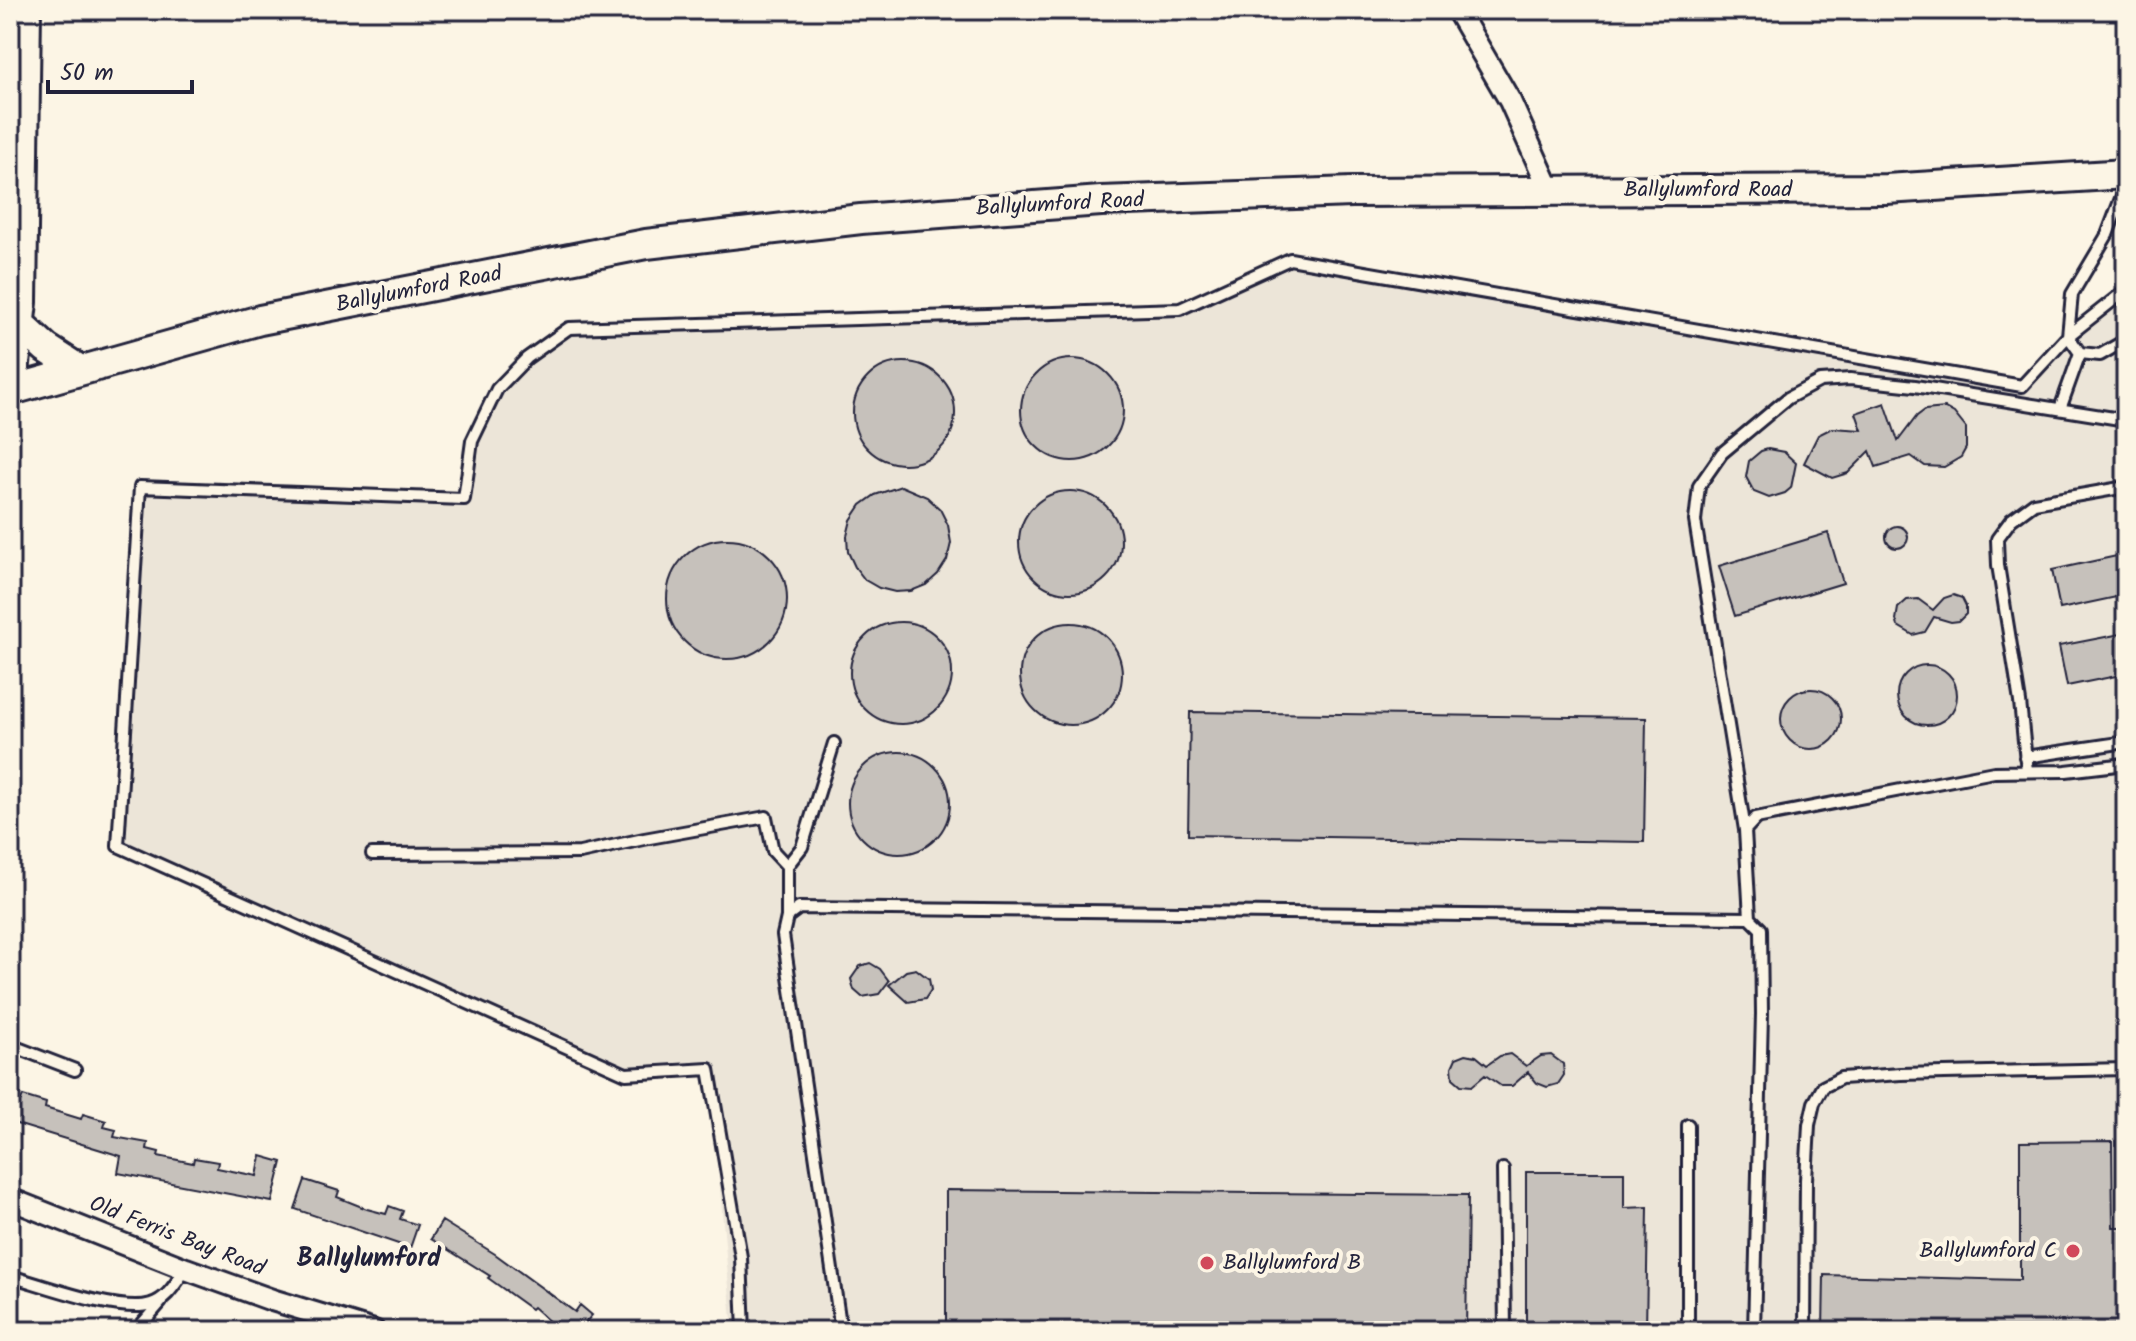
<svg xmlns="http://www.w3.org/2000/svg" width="2136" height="1341" font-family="Kalam,sans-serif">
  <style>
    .built { fill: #ece5d8 }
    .building { fill: #c6c1bb; stroke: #22223b; stroke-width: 2 }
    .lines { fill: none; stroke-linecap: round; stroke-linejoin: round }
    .service-casing { stroke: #22223b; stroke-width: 16 }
    .minor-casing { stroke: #22223b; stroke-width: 26 }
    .secondary-casing { stroke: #22223b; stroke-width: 34 }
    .service { stroke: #fcf5e5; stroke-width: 10 }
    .minor { stroke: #fcf5e5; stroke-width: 20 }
    .secondary { stroke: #fcf5e5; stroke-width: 28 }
    .poi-dot { fill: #d1495b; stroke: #fcf5e5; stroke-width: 3 }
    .labels { text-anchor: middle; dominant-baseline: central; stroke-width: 8; stroke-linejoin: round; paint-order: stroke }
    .street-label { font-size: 22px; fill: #22223b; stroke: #fcf5e5 }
    .poi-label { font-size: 22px; fill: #22223b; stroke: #fcf5e5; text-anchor: end }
    .quarter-label { font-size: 26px; font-weight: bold; fill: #22223b; stroke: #fcf5e5 }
  </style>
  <rect width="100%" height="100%" fill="#fcf5e5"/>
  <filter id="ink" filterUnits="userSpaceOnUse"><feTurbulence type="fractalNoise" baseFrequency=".0125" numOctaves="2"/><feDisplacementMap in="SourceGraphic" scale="16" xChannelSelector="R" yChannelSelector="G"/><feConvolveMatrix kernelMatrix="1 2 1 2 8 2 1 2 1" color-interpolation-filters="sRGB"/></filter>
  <g filter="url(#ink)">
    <path class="built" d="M 1290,259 L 2022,386 L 2113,298 L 2126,290 L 2126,1331 L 733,1331 L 709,1069 L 626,1074 L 118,846 L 140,487 L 464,499 L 472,441 L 497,389 L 569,328 L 1180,309 Z"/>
    <path class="building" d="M1021 410a51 51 0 1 1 102 0a51 51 0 1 1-102 0Z
      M853 413a51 51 0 1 1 102 0a51 51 0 1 1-102 0Z
      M 1885,403 L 1898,441 L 1917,416 L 1925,410 L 1945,408 L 1954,413 L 1966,428 L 1966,448 L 1961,457 L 1944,467 L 1925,466 L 1911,456 L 1876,467 L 1870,451 L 1848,473 L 1832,478 L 1804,463 L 1818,435 L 1832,428 L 1862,430 L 1856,413 Z
      M 1768,449 L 1784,452 L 1796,463 L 1791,488 L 1785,493 L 1769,498 L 1754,492 L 1746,477 L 1749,461 L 1761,451 Z
      M 901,486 L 927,497 L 940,509 L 948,525 L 951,543 L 947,560 L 938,574 L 926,585 L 911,591 L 895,592 L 879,588 L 865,580 L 855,567 L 848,552 L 847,536 L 851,520 L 861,505 L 875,495 Z
      M1019 542a51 51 0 1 1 102 0a51 51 0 1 1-102 0Z
      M1886 537a11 11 0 1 1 22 0a11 11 0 1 1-22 0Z
      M 1828,533 L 1843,583 L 1735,616 L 1719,566 Z
      M667 599a60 60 0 1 1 120 0a60 60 0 1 1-120 0Z
      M 2126,554 L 2126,595 L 2060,609 L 2052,570 Z
      M 1953,595 L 1962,598 L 1966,606 L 1966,614 L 1959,621 L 1951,622 L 1934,617 L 1925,632 L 1913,635 L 1898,626 L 1896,620 L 1898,608 L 1907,600 L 1918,599 L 1933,610 L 1944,598 Z
      M850 673a51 51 0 1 1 102 0a51 51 0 1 1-102 0Z
      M1020 674a51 51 0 1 1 102 0a51 51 0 1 1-102 0Z
      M 2126,633 L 2126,674 L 2067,686 L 2059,646 Z
      M1897 695a30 30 0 1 1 60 0a30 30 0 1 1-60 0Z
      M1781 719a30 30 0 1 1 60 0a30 30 0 1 1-60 0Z
      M 1190,712 L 1646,718 L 1644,842 L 1188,835 Z
      M848 803a51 51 0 1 1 102 0a51 51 0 1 1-102 0Z
      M 870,963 L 880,969 L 889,981 L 879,994 L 862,997 L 854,990 L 851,979 L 860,966 Z
      M 916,969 L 929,979 L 931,990 L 925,999 L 908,1002 L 889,985 L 906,971 Z
      M 1466,1054 L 1476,1056 L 1487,1065 L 1500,1056 L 1510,1054 L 1526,1066 L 1541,1056 L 1551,1055 L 1563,1064 L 1564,1075 L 1558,1084 L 1547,1087 L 1537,1083 L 1528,1072 L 1512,1086 L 1501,1086 L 1485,1075 L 1472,1086 L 1461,1085 L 1453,1078 L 1452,1067 L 1456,1058 Z
      M 23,1096 L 46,1103 L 45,1108 L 81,1119 L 83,1114 L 106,1121 L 104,1127 L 116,1130 L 114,1137 L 148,1143 L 147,1149 L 159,1152 L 158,1156 L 193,1163 L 194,1158 L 218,1162 L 217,1168 L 257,1176 L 261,1156 L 282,1162 L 272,1202 L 118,1173 L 121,1156 L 10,1122 L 10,1097 L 21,1101 Z
      M 2112,1141 L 2113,1227 L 2126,1227 L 2126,1331 L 1823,1331 L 1824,1275 L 2020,1280 L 2020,1142 Z
      M 1526,1172 L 1624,1172 L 1624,1208 L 1648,1207 L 1646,1331 L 1526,1331 Z
      M 305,1180 L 339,1191 L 337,1197 L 367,1209 L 386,1214 L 389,1206 L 403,1211 L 400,1219 L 418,1225 L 410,1248 L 295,1209 Z
      M 946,1190 L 1468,1195 L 1466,1331 L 946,1331 Z
      M 442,1221 L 495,1254 L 575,1312 L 580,1305 L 592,1315 L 586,1322 L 597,1331 L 560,1331 L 533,1307 L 531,1309 L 488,1278 L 490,1276 L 431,1239 Z"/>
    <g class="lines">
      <defs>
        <path id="service" d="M 2126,185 L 2107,235 L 2072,294 L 2068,336 L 2080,353 L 2100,355 L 2126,340
          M 2060,409 L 2080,353
          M 2025,757 L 2126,742
          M 2027,771 L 2020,702 L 1998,565 L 1997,539 L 2011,520 L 2034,503 L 2126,487
          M 1745,830 L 1695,521 L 1699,486 L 1722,453 L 1788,398 L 1820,381 L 1850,379 L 1915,386 L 2126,420
          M 372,854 L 580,853 L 644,839 L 766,817 L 773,851 L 787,866
          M 787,917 L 787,866 L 802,847 L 834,743
          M 1750,918 L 1745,830 L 1756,818 L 1994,772 L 2066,771 L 2126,764
          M 10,1045 L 75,1070
          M 1688,1125 L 1688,1331
          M 1503,1169 L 1505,1331
          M 10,1276 C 43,1285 120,1314 151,1304 C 168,1299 176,1282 186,1269
          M 10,1326 L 23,1331
          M 136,1331 L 161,1302
          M 744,1331 L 741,1257 L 709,1069 L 626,1074 L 118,846 L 140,487 L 464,499 L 472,441 L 497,389 L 527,358 L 569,328 L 1180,309 L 1290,259 L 2022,386 L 2068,336 L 2126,290
          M 841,1331 L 783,935 L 787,917 L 799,908 L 1750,918 L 1761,929 L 1762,1014 L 1754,1331
          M 1805,1331 L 1806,1180 L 1809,1125 L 1814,1103 L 1823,1087 L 1841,1078 L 1901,1074 L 2126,1069"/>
        <path id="minor" d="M 1457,10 L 1510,101 L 1550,190
          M 10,1199 L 186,1269 L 272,1300 L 374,1331"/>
        <path id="secondary" d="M 26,10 L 22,302 L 12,390 L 260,320 L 646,244 L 861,219 L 1101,201 L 1352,192 L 1886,189 L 2126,174
          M 20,324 L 46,348 L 80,370"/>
      </defs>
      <use href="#service" class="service-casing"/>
      <use href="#minor" class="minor-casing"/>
      <use href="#secondary" class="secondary-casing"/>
      <use href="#service" class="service"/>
      <use href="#minor" class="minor"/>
      <use href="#secondary" class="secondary"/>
    </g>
  </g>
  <g class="poi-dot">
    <circle cx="2073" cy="1251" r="8"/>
    <circle cx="1207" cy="1263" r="8"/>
  </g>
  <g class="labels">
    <g class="street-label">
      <text x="1708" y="190">Ballylumford Road</text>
      <text transform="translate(1060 205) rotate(-3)">Ballylumford Road</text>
      <text transform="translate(419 290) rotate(-11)">Ballylumford Road</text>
      <text transform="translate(177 1237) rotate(21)">Old Ferris Bay Road</text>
    </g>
    <g class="poi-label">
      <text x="2057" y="1251">Ballylumford C</text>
      <text x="1223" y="1263" text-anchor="start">Ballylumford B</text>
    </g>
    <g class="quarter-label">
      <text x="369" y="1259">Ballylumford</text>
    </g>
  </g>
  <rect width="2136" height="1341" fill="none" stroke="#fcf5e5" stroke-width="40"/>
  <rect x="20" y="20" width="2096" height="1301" fill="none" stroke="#22223b" stroke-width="3" filter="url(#ink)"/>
  <path d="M48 80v12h144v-12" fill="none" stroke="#22223b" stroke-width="4"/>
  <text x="60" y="80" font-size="24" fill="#22223b" stroke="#fcf5e5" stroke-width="6" paint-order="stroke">50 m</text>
</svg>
